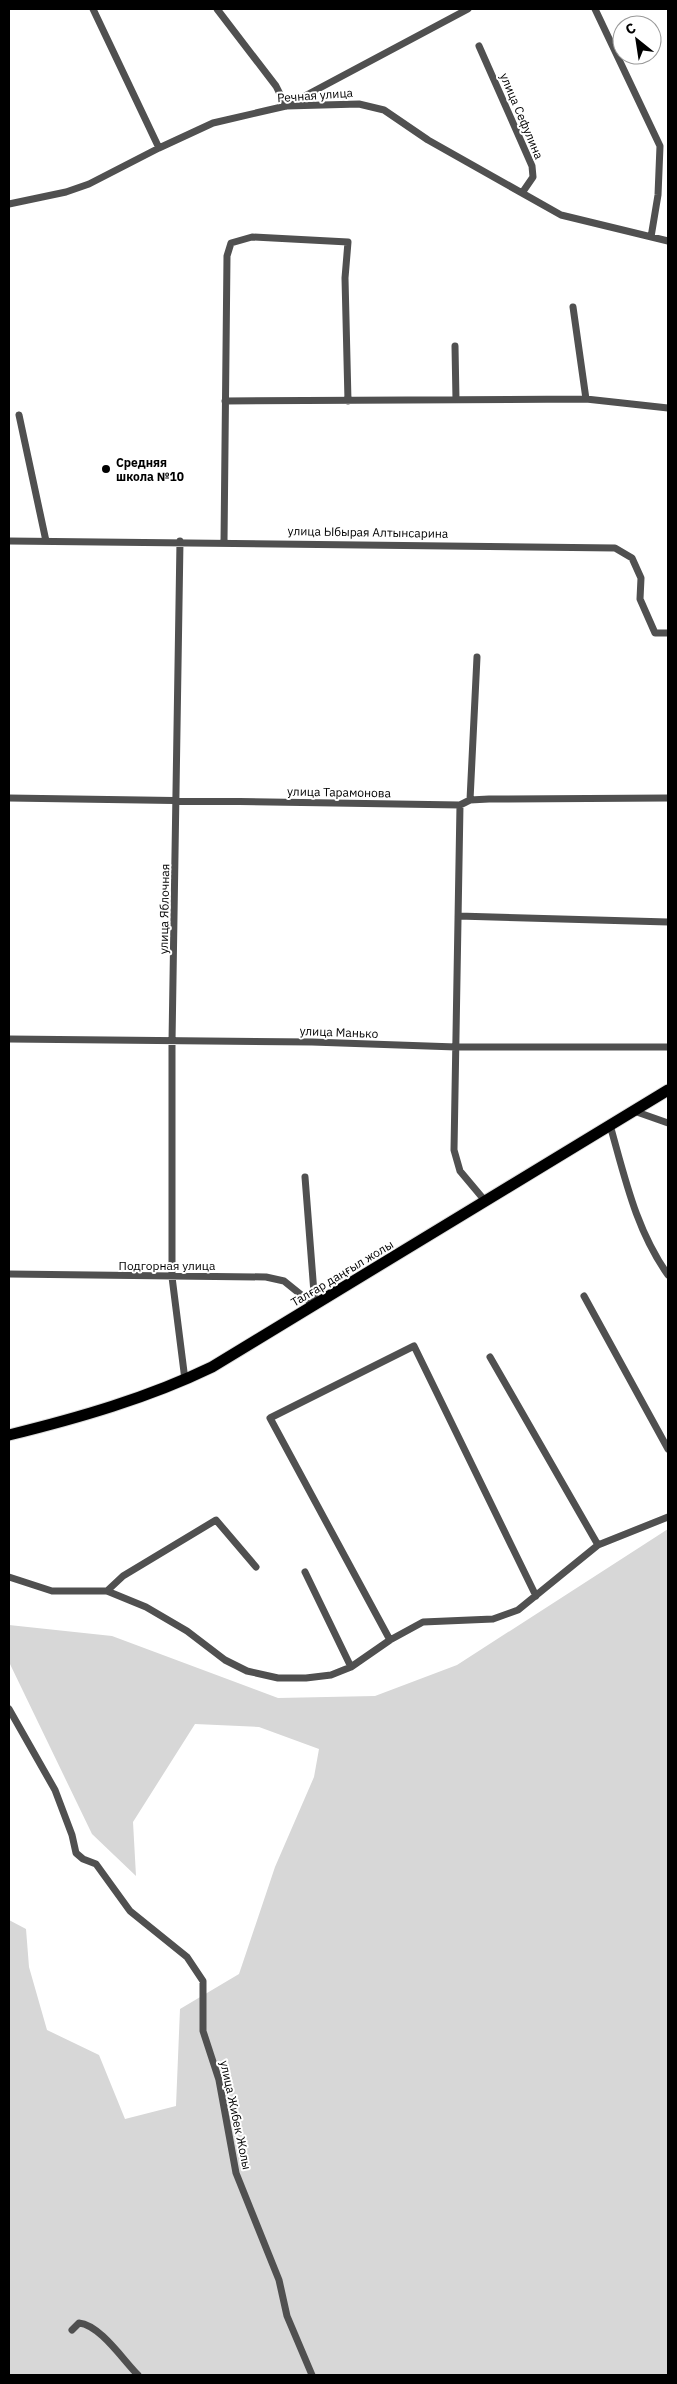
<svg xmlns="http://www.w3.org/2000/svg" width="677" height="2384" font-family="'IBM Plex Sans',sans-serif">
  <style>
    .green { fill: #d7d7d7 }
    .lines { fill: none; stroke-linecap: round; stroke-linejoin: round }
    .primary-casing { stroke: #dbdbdb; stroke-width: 13 }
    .minor { stroke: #505050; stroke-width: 7 }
    .primary { stroke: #000; stroke-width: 11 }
    .poi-dot { fill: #000; stroke: #fff; stroke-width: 2 }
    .labels { text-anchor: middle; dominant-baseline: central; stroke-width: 4; stroke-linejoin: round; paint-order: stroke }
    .street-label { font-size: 12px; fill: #000; stroke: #fff }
    .poi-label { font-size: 12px; font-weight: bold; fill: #000; stroke: #fff; text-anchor: start }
  </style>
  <rect width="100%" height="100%" fill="#fff"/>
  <path class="green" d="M 668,1529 L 668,2375 L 9,2375 L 9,1920 L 26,1929 L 29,1967 L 47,2030 L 99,2055 L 125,2119 L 176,2106 L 180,2009 L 239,1974 L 275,1867 L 314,1777 L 319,1749 L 259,1727 L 195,1724 L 133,1822 L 136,1876 L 92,1834 L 9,1662 L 9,1625 L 112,1636 L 278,1698 L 375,1696 L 457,1665 Z"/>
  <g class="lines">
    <defs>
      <path id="primary" d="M 9,1435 C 78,1418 148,1398 212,1367 L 668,1090"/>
    </defs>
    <use href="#primary" class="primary-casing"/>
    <path class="minor" d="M 93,9 L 159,148
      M 217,9 L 276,86 L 286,106 L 468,9
      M 595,9 L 660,146 L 658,195 L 651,237
      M 479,46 L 532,166 L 533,177 L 522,193
      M 9,204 L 66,192 L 89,184 L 159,148 L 213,123 L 286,106 L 359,104 L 384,110 L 428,140 L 561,215 L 668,241
      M 573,307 L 586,399
      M 455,346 L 456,400
      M 225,401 L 586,399 L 668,408
      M 19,415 L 46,541
      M 9,541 L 615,548 L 632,558 L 641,578 L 640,599 L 655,633 L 668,633
      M 180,541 L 172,1042 L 172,1277 L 185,1380
      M 224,542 L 227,256 L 231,243 L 252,237 L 348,242 L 345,278 L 348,401
      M 9,798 L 460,805 L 470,800 L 489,799 L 668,798
      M 470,800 L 477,657
      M 460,805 L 454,1150 L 460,1171 L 486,1202
      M 458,916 L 668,922
      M 9,1039 L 312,1042 L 456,1047 L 668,1047
      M 634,1111 L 668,1123
      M 610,1125 C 625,1178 636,1230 668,1275
      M 305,1177 L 315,1306
      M 9,1274 L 266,1277 L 284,1281 L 315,1306
      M 584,1296 L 668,1449
      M 598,1545 L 668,1517
      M 305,1572 L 351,1667
      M 9,1577 L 52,1591 L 107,1591 L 146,1607 L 187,1631 L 225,1660 L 247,1671 L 278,1678 L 306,1678 L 331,1675 L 351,1667 L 390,1640 L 423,1622 L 493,1619 L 518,1610 L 598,1545 L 490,1357
      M 107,1591 L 123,1576 L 216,1520 L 256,1567
      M 390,1640 L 270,1418 L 414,1346 L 536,1596
      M 9,1709 L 55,1790 L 72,1835 L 76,1853 L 83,1859 L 96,1864 L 130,1911 L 187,1957 L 203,1981 L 203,2031 L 219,2080 L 236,2173 L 279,2280 L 287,2316 L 312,2375
      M 72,2330 L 79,2323 C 100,2325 123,2360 138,2375"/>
    <use href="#primary" class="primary"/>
  </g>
  <circle class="poi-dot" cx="106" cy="469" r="5"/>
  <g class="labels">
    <g class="street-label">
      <text transform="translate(315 95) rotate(-4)">Речная улица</text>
      <text transform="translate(522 116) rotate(67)">улица Сефулина</text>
      <text transform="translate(368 532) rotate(1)">улица Ыбырая Алтынсарина</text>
      <text transform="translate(339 792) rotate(1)">улица Тарамонова</text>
      <text transform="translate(164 909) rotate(-89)">улица Яблочная</text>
      <text transform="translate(339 1032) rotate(2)">улица Манько</text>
      <text x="167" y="1265">Подгорная улица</text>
      <text transform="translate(342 1273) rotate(-31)">Талғар даңғыл жолы</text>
      <text transform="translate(236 2115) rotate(78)">улица Жибек Жолы</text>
    </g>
    <g class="poi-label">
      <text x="116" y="462">Средняя<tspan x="116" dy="14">школа №10</tspan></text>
    </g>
  </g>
  <rect width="677" height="2384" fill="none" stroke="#000000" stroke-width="20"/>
  <g transform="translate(637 40) rotate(330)"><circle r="24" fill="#ffffff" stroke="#999999"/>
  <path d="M0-4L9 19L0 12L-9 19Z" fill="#000000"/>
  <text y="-8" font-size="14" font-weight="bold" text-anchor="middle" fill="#000000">С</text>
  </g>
</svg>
